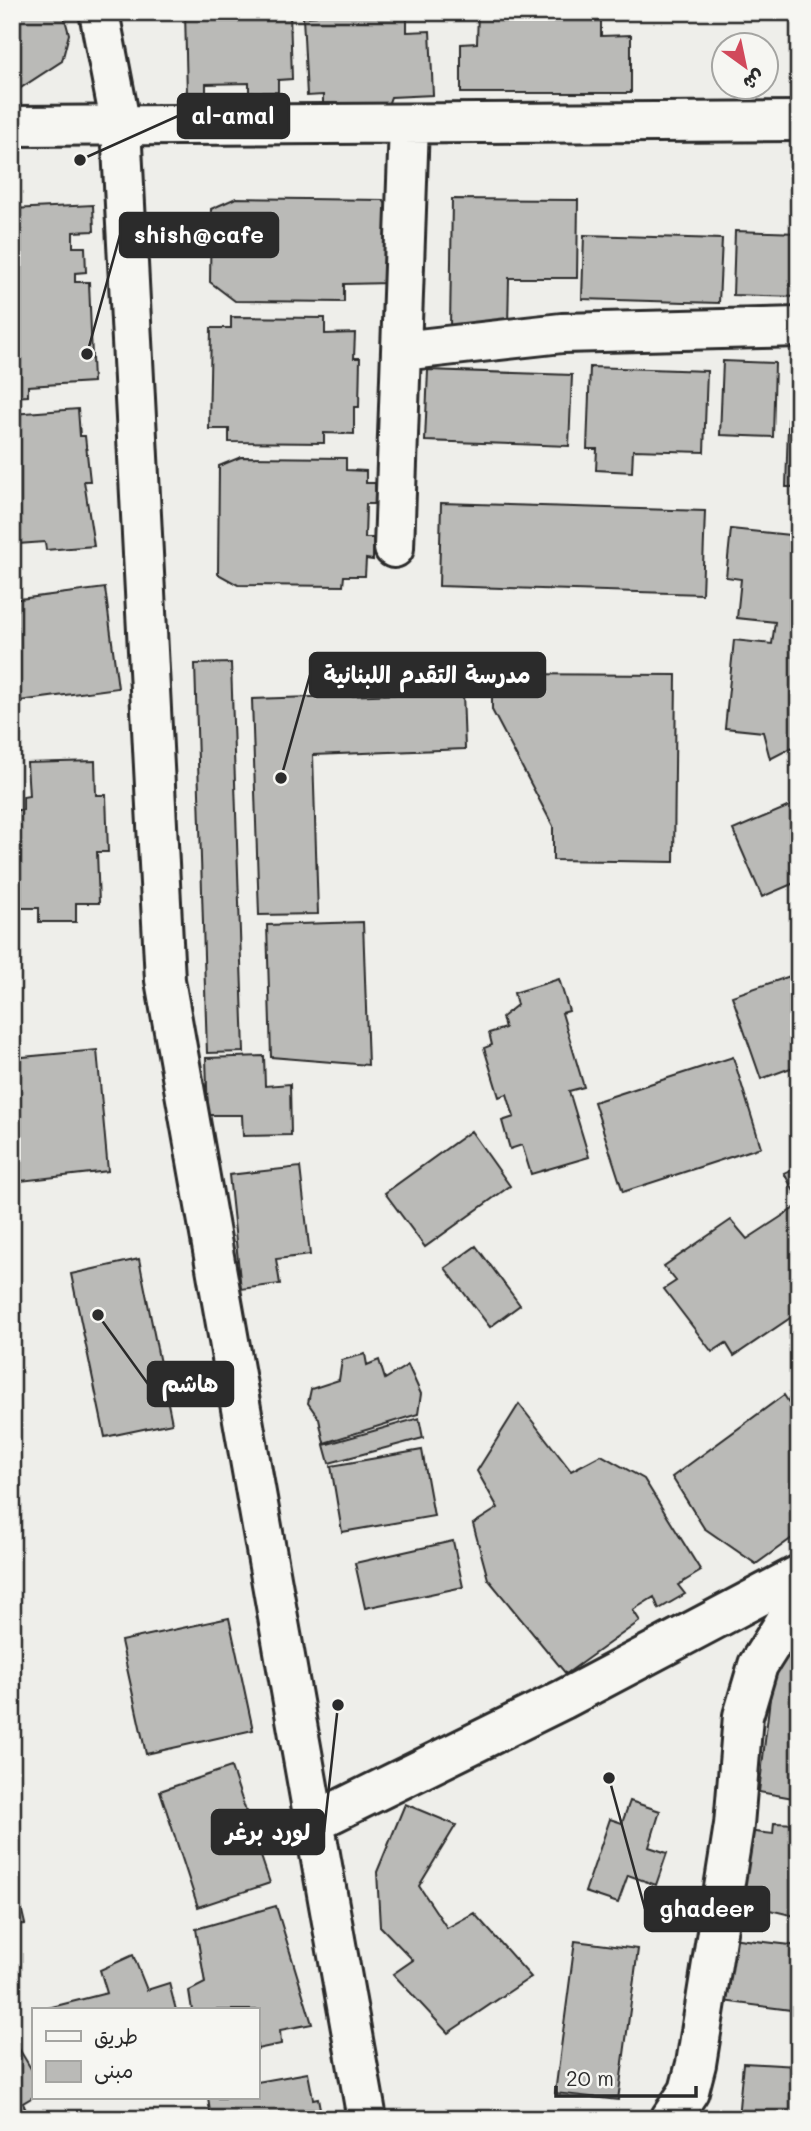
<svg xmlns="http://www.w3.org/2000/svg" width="811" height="2131" font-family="Mali,'Playpen Sans Arabic',sans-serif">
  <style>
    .building { fill: #babab7; stroke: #2b2b2b; stroke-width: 2 }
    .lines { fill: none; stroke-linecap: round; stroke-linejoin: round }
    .minor-casing { stroke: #2b2b2b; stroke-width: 44 }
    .tertiary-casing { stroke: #2b2b2b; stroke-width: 44 }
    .minor { stroke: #f6f6f2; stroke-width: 38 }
    .tertiary { stroke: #f6f6f2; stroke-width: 38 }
    .leader { fill: none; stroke: #2b2b2b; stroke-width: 2.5 }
    .callout-dot { fill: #2b2b2b; stroke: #f6f6f2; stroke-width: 2.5 }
    .callout { fill: #2b2b2b; stroke: #2b2b2b; stroke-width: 2.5 }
    .callout-label { font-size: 23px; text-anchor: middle; font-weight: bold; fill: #fff }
  </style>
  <rect width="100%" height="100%" fill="#eeeeea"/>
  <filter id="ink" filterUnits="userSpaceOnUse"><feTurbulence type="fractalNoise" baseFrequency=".0143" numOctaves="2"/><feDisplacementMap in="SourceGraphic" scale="14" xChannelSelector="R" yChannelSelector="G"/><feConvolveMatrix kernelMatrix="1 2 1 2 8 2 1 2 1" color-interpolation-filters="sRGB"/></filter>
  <g filter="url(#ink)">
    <path class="building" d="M 12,12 L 63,12 L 69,34 L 62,61 L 19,89 L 12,78 Z
      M 185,12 L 290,12 L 292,79 L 278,80 L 278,92 L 249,93 L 249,83 L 206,84 L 206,95 L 187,95 Z
      M 315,12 L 407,12 L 407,32 L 430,31 L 433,95 L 391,97 L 388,105 L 323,108 L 323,95 L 307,96 L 303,17 L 316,16 Z
      M 478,12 L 601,12 L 601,36 L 631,35 L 631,93 L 461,93 L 461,44 L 477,43 Z
      M 236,198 L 383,200 L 392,213 L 390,283 L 344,284 L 344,302 L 235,301 L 210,282 L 211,209 Z
      M 452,199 L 578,200 L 577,278 L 509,278 L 508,327 L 450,327 Z
      M 93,205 L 94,231 L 73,232 L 73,247 L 85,247 L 86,272 L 75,273 L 75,282 L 89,282 L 93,382 L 28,386 L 28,396 L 12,397 L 12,209 Z
      M 735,231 L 799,233 L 799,297 L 733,295 Z
      M 584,235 L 722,239 L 719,303 L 582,299 Z
      M 231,317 L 325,318 L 325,334 L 355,333 L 354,358 L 360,358 L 359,407 L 354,407 L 354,434 L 324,433 L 324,443 L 229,442 L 229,429 L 209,429 L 211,328 L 231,328 Z
      M 723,361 L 775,363 L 773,437 L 720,435 Z
      M 790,366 L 799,366 L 799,487 L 786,487 Z
      M 590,367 L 707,371 L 704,452 L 633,450 L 632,472 L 596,470 L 597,449 L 587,449 Z
      M 428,370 L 572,375 L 569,446 L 425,441 Z
      M 78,409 L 80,436 L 85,436 L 90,481 L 84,481 L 94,546 L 46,550 L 45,542 L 18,544 L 19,551 L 12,552 L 12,414 Z
      M 241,457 L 346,458 L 346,470 L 366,471 L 366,483 L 375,483 L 375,504 L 366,504 L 365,538 L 373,538 L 373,560 L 366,559 L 365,576 L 344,576 L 343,586 L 238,585 L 218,574 L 219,466 Z
      M 441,503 L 705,511 L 702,594 L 439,586 Z
      M 731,529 L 799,536 L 799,744 L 770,759 L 763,732 L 725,728 L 734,640 L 772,644 L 775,622 L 737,618 L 741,579 L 726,577 Z
      M 105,588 L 118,688 L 12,702 L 12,600 Z
      M 231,663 L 244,1052 L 207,1053 L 195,664 Z
      M 492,674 L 676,675 L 674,862 L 553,860 L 553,826 L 492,710 Z
      M 463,692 L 465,749 L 313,755 L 318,914 L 259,915 L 252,699 Z
      M 95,761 L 96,795 L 106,795 L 108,852 L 97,852 L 99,903 L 76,903 L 76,922 L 39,922 L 39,908 L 12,908 L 12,830 L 17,830 L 17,810 L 23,810 L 23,797 L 29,796 L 27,763 Z
      M 799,802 L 799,881 L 762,897 L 733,830 Z
      M 363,922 L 368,1065 L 271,1057 L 267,925 Z
      M 799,973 L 799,1065 L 761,1079 L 732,996 Z
      M 559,979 L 569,1011 L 562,1013 L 584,1087 L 569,1091 L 589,1157 L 531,1174 L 522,1145 L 510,1149 L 502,1121 L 514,1117 L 507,1094 L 499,1097 L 484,1048 L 492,1045 L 489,1033 L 505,1028 L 502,1017 L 517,1005 L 514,993 Z
      M 97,1050 L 108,1171 L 12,1182 L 12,1058 Z
      M 264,1056 L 265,1086 L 290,1084 L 291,1135 L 243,1136 L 242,1115 L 208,1115 L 206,1058 Z
      M 733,1057 L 761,1147 L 623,1192 L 594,1102 Z
      M 471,1131 L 510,1186 L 425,1247 L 385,1193 Z
      M 799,1166 L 799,1201 L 784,1173 Z
      M 300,1167 L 310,1255 L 276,1259 L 280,1284 L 241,1289 L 229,1175 Z
      M 799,1205 L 799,1312 L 734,1356 L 726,1343 L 712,1352 L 664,1289 L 676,1281 L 664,1266 L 731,1220 L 747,1239 Z
      M 476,1246 L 520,1305 L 490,1327 L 445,1268 Z
      M 139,1259 L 172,1423 L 105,1437 L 71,1274 Z
      M 365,1354 L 367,1365 L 379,1360 L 385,1379 L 408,1365 L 421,1394 L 418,1414 L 324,1443 L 319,1419 L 308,1403 L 311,1389 L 339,1380 L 342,1360 Z
      M 784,1395 L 791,1406 L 799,1401 L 799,1533 L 756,1564 L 704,1528 L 672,1477 Z
      M 519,1404 L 571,1471 L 601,1455 L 644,1479 L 701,1571 L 678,1585 L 685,1594 L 659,1609 L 654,1597 L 633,1610 L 640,1621 L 566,1674 L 488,1579 L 473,1524 L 498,1508 L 477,1471 Z
      M 419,1418 L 423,1438 L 329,1463 L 324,1445 Z
      M 422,1450 L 434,1516 L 342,1532 L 331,1466 Z
      M 453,1541 L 463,1587 L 365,1608 L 355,1563 Z
      M 229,1618 L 253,1730 L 146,1754 L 121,1641 Z
      M 799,1632 L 799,1799 L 759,1792 L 776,1647 Z
      M 231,1767 L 270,1883 L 198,1907 L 160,1791 Z
      M 630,1801 L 660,1811 L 649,1847 L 667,1853 L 656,1885 L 628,1875 L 618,1903 L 585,1892 L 610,1819 L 622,1823 Z
      M 405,1804 L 456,1825 L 419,1886 L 447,1928 L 474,1913 L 531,1977 L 448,2033 L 393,1974 L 413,1960 L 380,1926 L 377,1872 Z
      M 774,1823 L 799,1824 L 799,1917 L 732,1901 L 747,1831 L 773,1834 Z
      M 12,1869 L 25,1924 L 12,1925 Z
      M 276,1906 L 312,2024 L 280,2030 L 281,2044 L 257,2049 L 257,2010 L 192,2010 L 189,1991 L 205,1983 L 196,1929 Z
      M 730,1938 L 799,1946 L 799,2011 L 722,2001 Z
      M 575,1941 L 638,1949 L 618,2100 L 555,2093 Z
      M 133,1955 L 147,1990 L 169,1983 L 176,2010 L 40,2010 L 107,1993 L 100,1970 Z
      M 12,2037 L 33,2072 L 33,2097 L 23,2103 L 27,2113 L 17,2119 L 12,2119 Z
      M 743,2063 L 797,2066 L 799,2119 L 738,2119 Z
      M 308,2073 L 313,2099 L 318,2098 L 322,2119 L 211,2119 L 208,2098 L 257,2098 L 257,2082 Z"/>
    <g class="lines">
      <defs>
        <path id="minor" d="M 12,126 L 799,121
          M 401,351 L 562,333 L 799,327
          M 394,548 L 409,125
          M 670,2119 L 689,2091 L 696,2064 L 734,1825 L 743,1716 L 758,1665 L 799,1600"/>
        <path id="tertiary" d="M 99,12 L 121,127 L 165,980 L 367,2119
          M 314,1822 L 564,1699 L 799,1575"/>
      </defs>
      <use href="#minor" class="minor-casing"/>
      <use href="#tertiary" class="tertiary-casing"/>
      <use href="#minor" class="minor"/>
      <use href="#tertiary" class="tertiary"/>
    </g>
  </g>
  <path class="leader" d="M80 160L178 116M87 354L120 235M281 778L310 675M98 1315L148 1384M338 1705L324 1832M609 1778L645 1909"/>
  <g class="callout-dot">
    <circle cx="80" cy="160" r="7"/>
    <circle cx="87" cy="354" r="7"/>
    <circle cx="281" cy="778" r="7"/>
    <circle cx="98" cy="1315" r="7"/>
    <circle cx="338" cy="1705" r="7"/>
    <circle cx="609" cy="1778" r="7"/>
  </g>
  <g class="callout">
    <rect x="178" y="94" width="111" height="44" rx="7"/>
    <rect x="120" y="213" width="158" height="44" rx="7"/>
    <rect x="310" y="653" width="235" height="44" rx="7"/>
    <rect x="148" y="1362" width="85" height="44" rx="7"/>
    <rect x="212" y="1810" width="112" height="44" rx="7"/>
    <rect x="645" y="1887" width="124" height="44" rx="7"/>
  </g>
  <g class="callout-label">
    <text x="233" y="124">al-amal</text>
    <text x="199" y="243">shish@cafe</text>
    <text x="427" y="683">مدرسة التقدم اللبنانية</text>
    <text x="190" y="1392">هاشم</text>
    <text x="268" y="1840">لورد برغر</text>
    <text x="707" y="1917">ghadeer</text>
  </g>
  <rect width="811" height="2131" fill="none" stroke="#f6f6f2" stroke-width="42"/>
  <rect x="21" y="21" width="769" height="2089" fill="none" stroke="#2b2b2b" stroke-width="2.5" filter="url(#ink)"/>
  <rect x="32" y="2008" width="228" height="91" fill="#f6f6f2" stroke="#a5a5a2" stroke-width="2"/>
  <rect x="46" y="2031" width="35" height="10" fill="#f6f6f2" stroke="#a5a5a2" stroke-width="2"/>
  <text x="94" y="2044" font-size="21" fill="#2b2b2b">طريق</text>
  <rect x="46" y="2061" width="35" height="21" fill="#babab7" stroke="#a5a5a2" stroke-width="2"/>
  <text x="94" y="2078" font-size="21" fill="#2b2b2b">مبنى</text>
  <g transform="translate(745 66) rotate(147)"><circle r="33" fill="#f6f6f2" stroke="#a5a5a2" stroke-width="2"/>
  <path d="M0-5L12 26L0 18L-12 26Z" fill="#d1495b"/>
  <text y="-10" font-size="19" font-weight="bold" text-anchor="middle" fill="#2b2b2b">ش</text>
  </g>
  <path d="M556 2086v10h140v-10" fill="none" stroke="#2b2b2b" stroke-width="3.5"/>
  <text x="566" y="2086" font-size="21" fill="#2b2b2b" stroke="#f6f6f2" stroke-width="5" paint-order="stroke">20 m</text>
</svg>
